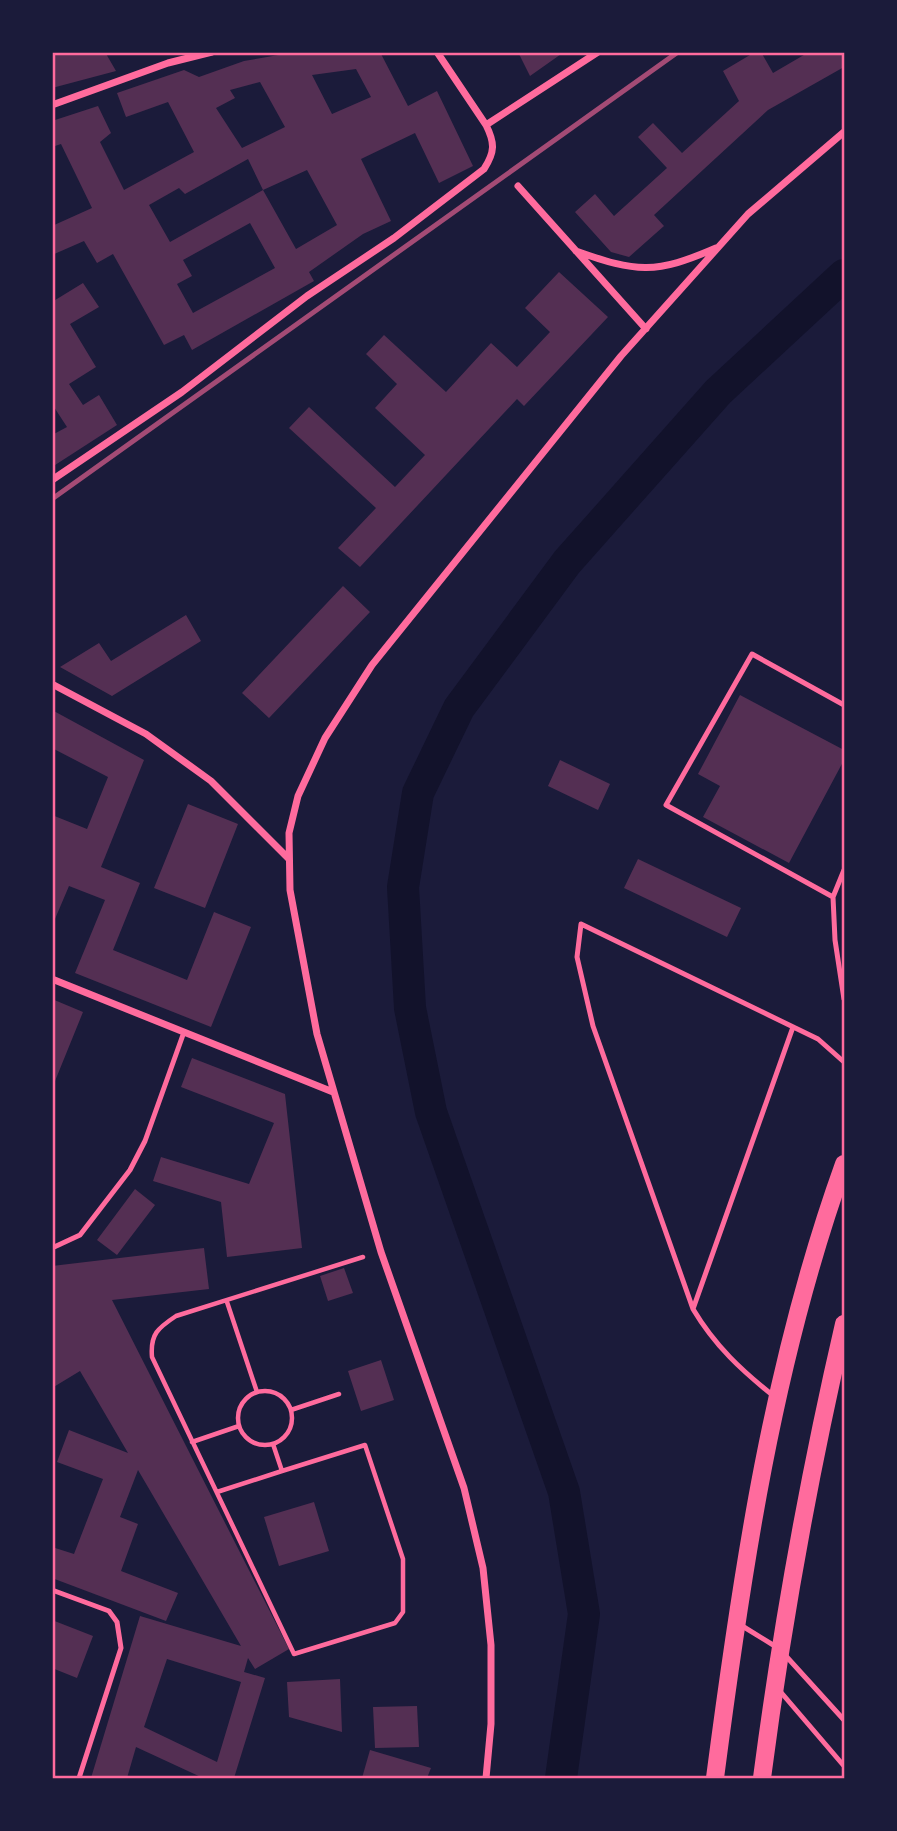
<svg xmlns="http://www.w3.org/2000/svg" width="897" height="1831" font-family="'Alegreya Sans',sans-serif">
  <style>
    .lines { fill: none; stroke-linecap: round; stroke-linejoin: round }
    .canal { stroke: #12122b; stroke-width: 32 }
    .building { fill: #542f53; fill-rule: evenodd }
    .path { stroke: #ff6b9d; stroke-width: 4.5 }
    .service { stroke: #ff6b9d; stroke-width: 5 }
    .minor { stroke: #ff6b9d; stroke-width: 7 }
    .primary { stroke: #ff6b9d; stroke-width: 18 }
    .rail { stroke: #a44b75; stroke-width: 5 }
    .neatline { fill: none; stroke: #ff6b9d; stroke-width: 2.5 }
  </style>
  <rect width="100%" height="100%" fill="#1b1b3a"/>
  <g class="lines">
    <path class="canal" d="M 561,1778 L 584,1614 L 564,1492 L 431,1112 L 410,1008 L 403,887 L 418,793 L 459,708 L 567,562 L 718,392 L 844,275"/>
  </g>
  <path class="building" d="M 60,52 L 105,52 L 116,71 L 52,88 L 52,55 Z
    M 296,52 L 380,52 L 408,106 L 437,91 L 473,166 L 439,183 L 415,133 L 361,159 L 391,221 L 363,234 L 309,272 L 314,281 L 192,350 L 184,335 L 164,345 L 113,254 L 97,263 L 84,241 L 52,255 L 52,226 L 92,208 L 61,144 L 52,147 L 52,121 L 98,106 L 111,133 L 100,142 L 124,190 L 194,152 L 168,102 L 126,117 L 117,93 L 184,70 L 199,77 L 244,61 ZM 356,69 L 371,97 L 332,114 L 312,75 ZM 260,82 L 285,127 L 242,148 L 216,108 L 235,98 L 230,90 ZM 248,159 L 263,190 L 170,242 L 149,205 L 179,188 L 185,194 ZM 307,170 L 337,225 L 296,249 L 263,190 ZM 250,223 L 275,268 L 193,313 L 177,284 L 192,276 L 183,260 Z
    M 518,52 L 564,52 L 530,76 Z
    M 755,52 L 761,52 L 773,73 L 809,52 L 844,52 L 844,67 L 768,110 L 654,215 L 664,226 L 629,257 L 611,252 L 575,212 L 595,194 L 614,216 L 667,168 L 638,137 L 653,123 L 682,153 L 739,101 L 723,71 Z
    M 559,272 L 608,317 L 524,406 L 517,399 L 360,567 L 338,548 L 376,508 L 289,428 L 309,407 L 395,487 L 425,455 L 375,408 L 397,384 L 366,354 L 384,335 L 446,392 L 491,343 L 517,367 L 550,332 L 525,308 Z
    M 83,283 L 99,307 L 70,324 L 96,367 L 69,384 L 83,405 L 99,395 L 117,425 L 52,467 L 52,435 L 67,427 L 52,404 L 52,302 Z
    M 343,586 L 370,612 L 269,718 L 242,693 Z
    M 186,615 L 201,641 L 112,696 L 60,667 L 99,643 L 111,661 Z
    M 740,695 L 844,750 L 844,760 L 789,863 L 703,817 L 720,786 L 698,774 Z
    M 52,710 L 144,760 L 101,867 L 140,883 L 113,950 L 187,980 L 214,912 L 251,927 L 211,1027 L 75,973 L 105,900 L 69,886 L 52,926 L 52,815 L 87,829 L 108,777 L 52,748 Z
    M 560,760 L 610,784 L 598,810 L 548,786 Z
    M 188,804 L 238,824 L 205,908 L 154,888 Z
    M 638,859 L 741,908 L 727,937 L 624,888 Z
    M 52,999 L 83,1012 L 53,1086 L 52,1086 Z
    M 192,1058 L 285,1094 L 302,1248 L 227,1257 L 221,1202 L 153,1181 L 161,1157 L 249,1184 L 274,1123 L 181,1087 Z
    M 135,1189 L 155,1205 L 117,1255 L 97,1240 Z
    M 204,1248 L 209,1289 L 112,1300 L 289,1649 L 255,1669 L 248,1658 L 244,1672 L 265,1678 L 234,1778 L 203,1778 L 136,1747 L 127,1778 L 91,1778 L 140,1616 L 241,1646 L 138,1470 L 120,1517 L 138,1524 L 121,1571 L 178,1593 L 166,1621 L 52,1578 L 52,1547 L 74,1554 L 103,1479 L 57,1462 L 69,1430 L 128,1453 L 80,1371 L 52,1388 L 52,1266 ZM 167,1659 L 241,1682 L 217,1762 L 144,1727 Z
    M 344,1268 L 353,1293 L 328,1301 L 320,1276 Z
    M 381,1360 L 394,1400 L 361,1411 L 348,1371 Z
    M 314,1502 L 329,1551 L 279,1566 L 264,1517 Z
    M 52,1620 L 93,1636 L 77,1678 L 52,1668 Z
    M 340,1679 L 342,1732 L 289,1717 L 287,1682 Z
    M 417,1706 L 419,1747 L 375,1748 L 373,1707 Z
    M 370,1750 L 431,1768 L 427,1778 L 362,1778 Z"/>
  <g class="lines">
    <path class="path" d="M 227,1302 L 257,1392
      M238 1418a27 27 0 1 1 54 0a27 27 0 1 1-54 0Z
      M 291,1410 L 339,1394
      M 192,1442 L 239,1426
      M 282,1471 L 365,1445 L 403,1559 L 403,1612 L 395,1623 L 294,1654 L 152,1357 C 150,1334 158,1328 176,1316 L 363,1257
      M 217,1492 L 282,1471 L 273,1444"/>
    <path class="service" d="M 844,870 L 833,897 L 835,940 L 844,999
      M 833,897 L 666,805 L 752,654 L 844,705
      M 52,1248 L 80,1235 L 130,1170 L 145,1141 L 184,1032
      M 693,1309 L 593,1026 L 577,957 L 581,924 L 818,1039 L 844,1062
      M 775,1397 C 742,1371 715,1346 693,1309 L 793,1027
      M 52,1590 L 109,1611 L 117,1622 L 121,1648 L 79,1778
      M 739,1624 L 778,1648
      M 785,1655 L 844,1720
      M 779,1690 L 844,1766"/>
    <path class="minor" d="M 437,52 L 486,125 L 598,52
      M 52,105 L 168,63 L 212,52
      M 518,186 L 646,329
      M 576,251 C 637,273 656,274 716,248
      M 52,480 L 182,392 L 307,296 L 394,238 L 484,169 C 495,152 495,143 486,125
      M 52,684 L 146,734 L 211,781 L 289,859
      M 52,979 L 333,1092
      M 486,1778 L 491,1724 L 491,1645 L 483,1568 L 464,1488 L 381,1252 L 317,1034 L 290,890 L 289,833 L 298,796 L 325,738 L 372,665 L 621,356 L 748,214 L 844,132"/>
    <path class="primary" d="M 715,1778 C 742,1571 773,1361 844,1164
      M 762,1778 C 782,1625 809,1475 844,1324"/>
    <path class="rail" d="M 52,499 L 678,52"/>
  </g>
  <rect width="897" height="1831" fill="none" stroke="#1b1b3a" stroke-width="108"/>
  <rect x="54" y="54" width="789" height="1723" class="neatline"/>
</svg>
